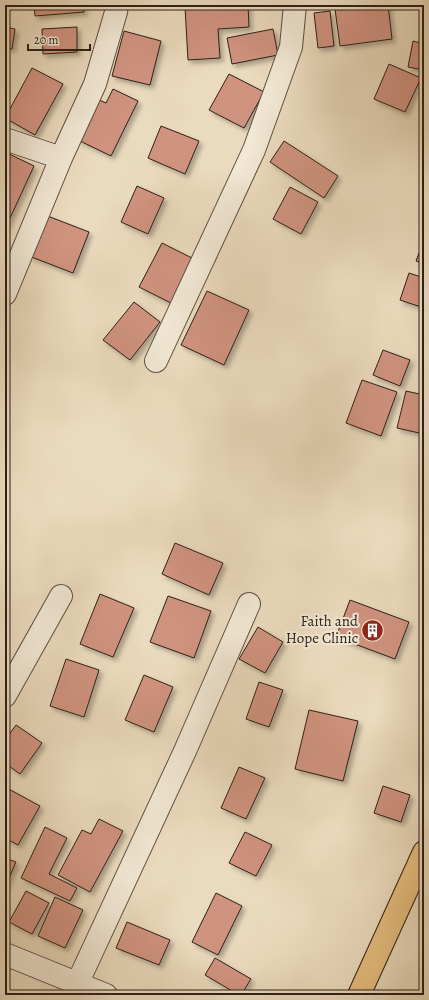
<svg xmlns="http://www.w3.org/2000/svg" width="429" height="1000" font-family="Alegreya,serif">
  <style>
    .building { fill: #d09380; stroke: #2c2016; filter: url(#shadow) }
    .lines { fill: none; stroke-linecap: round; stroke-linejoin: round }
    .street-casing { stroke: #5c4f40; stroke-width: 24 }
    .highway-casing { stroke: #2c2016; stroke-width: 24 }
    .street { stroke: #f2e8d5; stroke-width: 22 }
    .highway { stroke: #e6be7f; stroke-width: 22 }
    .labels { text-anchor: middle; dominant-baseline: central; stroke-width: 4; stroke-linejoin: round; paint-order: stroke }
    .poi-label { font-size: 15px; fill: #2c2016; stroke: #f2e8d5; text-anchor: end }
  </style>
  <defs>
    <filter id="shadow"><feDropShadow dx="3.5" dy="3.5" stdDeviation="2" flood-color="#0004"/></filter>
  </defs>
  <rect width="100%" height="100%" fill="#ebdbbe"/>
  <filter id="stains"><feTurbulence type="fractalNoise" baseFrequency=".005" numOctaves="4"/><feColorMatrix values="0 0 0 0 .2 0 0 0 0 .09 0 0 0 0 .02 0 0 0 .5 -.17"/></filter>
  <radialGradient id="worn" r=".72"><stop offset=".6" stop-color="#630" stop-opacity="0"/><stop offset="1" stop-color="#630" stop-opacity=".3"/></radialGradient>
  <path class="building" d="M 34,5 L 83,5 L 84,12 L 35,16 Z
    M 210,5 L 248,5 L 249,27 L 218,29 L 220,58 L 188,60 L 185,7 Z
    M 360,5 L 388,5 L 392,39 L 340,46 L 335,9 Z
    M 330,11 L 334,46 L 318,48 L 314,13 Z
    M 5,27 L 15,29 L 12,49 L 5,48 Z
    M 77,27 L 77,52 L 43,54 L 42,29 Z
    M 273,29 L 278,55 L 232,64 L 227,38 Z
    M 124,31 L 161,41 L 150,85 L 112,76 Z
    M 413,41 L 424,44 L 424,70 L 408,67 Z
    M 389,64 L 421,78 L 405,112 L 374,99 Z
    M 32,68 L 63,84 L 35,135 L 5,118 Z
    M 229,74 L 264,92 L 244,128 L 209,110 Z
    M 113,89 L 138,101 L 111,156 L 78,140 L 97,99 L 106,103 Z
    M 161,126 L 199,141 L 185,174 L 148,158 Z
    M 284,141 L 338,176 L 324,198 L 270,162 Z
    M 5,152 L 34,166 L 5,229 Z
    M 137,186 L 164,198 L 148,234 L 121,222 Z
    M 290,187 L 318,202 L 301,234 L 273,219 Z
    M 45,215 L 89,232 L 73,273 L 29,256 Z
    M 424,240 L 424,264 L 416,261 Z
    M 162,243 L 194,259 L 171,303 L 139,287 Z
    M 409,273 L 424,278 L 424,308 L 400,300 Z
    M 207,291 L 249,310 L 224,365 L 181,345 Z
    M 134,302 L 160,322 L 130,360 L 103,340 Z
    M 383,350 L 410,360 L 400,386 L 373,375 Z
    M 362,380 L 397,392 L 381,436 L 346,423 Z
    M 406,391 L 424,395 L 424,434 L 397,428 Z
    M 175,543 L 223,563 L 209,595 L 162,574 Z
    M 100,594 L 134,608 L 113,657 L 80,644 Z
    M 168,596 L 211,611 L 194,658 L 150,642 Z
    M 350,600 L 409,622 L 395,659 L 336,637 Z
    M 258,627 L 283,642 L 265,673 L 239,659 Z
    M 66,659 L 99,670 L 84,717 L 50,706 Z
    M 144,675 L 173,687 L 154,732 L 125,720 Z
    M 259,682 L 283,690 L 269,727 L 246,719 Z
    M 309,710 L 358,721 L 343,781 L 295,769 Z
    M 16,725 L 42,743 L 20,774 L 5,763 L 5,740 Z
    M 239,767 L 265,778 L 246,819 L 221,808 Z
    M 383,786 L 410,795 L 401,822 L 374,813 Z
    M 5,787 L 40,806 L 18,845 L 5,838 Z
    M 99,819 L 123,831 L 90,892 L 58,875 L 82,830 L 91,834 Z
    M 45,827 L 67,838 L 49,874 L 77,888 L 70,901 L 21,878 Z
    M 245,832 L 272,845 L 256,876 L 229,863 Z
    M 5,858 L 16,862 L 5,887 Z
    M 26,891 L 49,903 L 32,934 L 9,922 Z
    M 216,893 L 242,906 L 218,955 L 192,942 Z
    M 55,897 L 83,910 L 65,948 L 38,936 Z
    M 127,922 L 170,940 L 159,965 L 116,948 Z
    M 215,958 L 251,979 L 241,995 L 239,995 L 205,975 Z"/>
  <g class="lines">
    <defs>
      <path id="street" d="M 5,139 L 61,158
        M 5,294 L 61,158 L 95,84 L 116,12 L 117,5
        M 156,361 L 254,150 L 291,47 L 295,5
        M 5,696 L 61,596
        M 5,954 L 106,995
        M 77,984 L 185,751 L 249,604"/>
      <path id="highway" d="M 359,995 L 424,852"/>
    </defs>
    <use href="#street" class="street-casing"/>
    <use href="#highway" class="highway-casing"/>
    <use href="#street" class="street"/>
    <use href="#highway" class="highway"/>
  </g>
  <defs>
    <symbol id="building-disc" viewBox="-11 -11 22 22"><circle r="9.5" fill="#8f2418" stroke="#f2e8d5"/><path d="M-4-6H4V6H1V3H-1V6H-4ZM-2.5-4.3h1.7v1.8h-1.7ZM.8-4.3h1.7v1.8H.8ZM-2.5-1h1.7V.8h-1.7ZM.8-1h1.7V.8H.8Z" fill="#fff"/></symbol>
  </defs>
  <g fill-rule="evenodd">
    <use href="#building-disc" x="360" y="618" width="25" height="25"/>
  </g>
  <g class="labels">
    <g class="poi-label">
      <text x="358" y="621">Faith and<tspan x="358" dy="17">Hope Clinic</tspan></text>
    </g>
  </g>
  <rect width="429" height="1000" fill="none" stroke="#ebdbbe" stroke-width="20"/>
  <rect x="6" y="6" width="417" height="988" fill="none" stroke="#2c2016" stroke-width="2"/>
  <rect x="10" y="10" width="409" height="980" fill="none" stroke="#2c2016"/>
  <path d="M28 44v6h62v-6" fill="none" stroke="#2c2016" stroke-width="2"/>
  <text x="34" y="44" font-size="12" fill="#2c2016" stroke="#f2e8d5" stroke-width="3" paint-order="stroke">20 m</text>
  <rect width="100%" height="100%" filter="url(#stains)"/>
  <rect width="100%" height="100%" fill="url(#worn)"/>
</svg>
